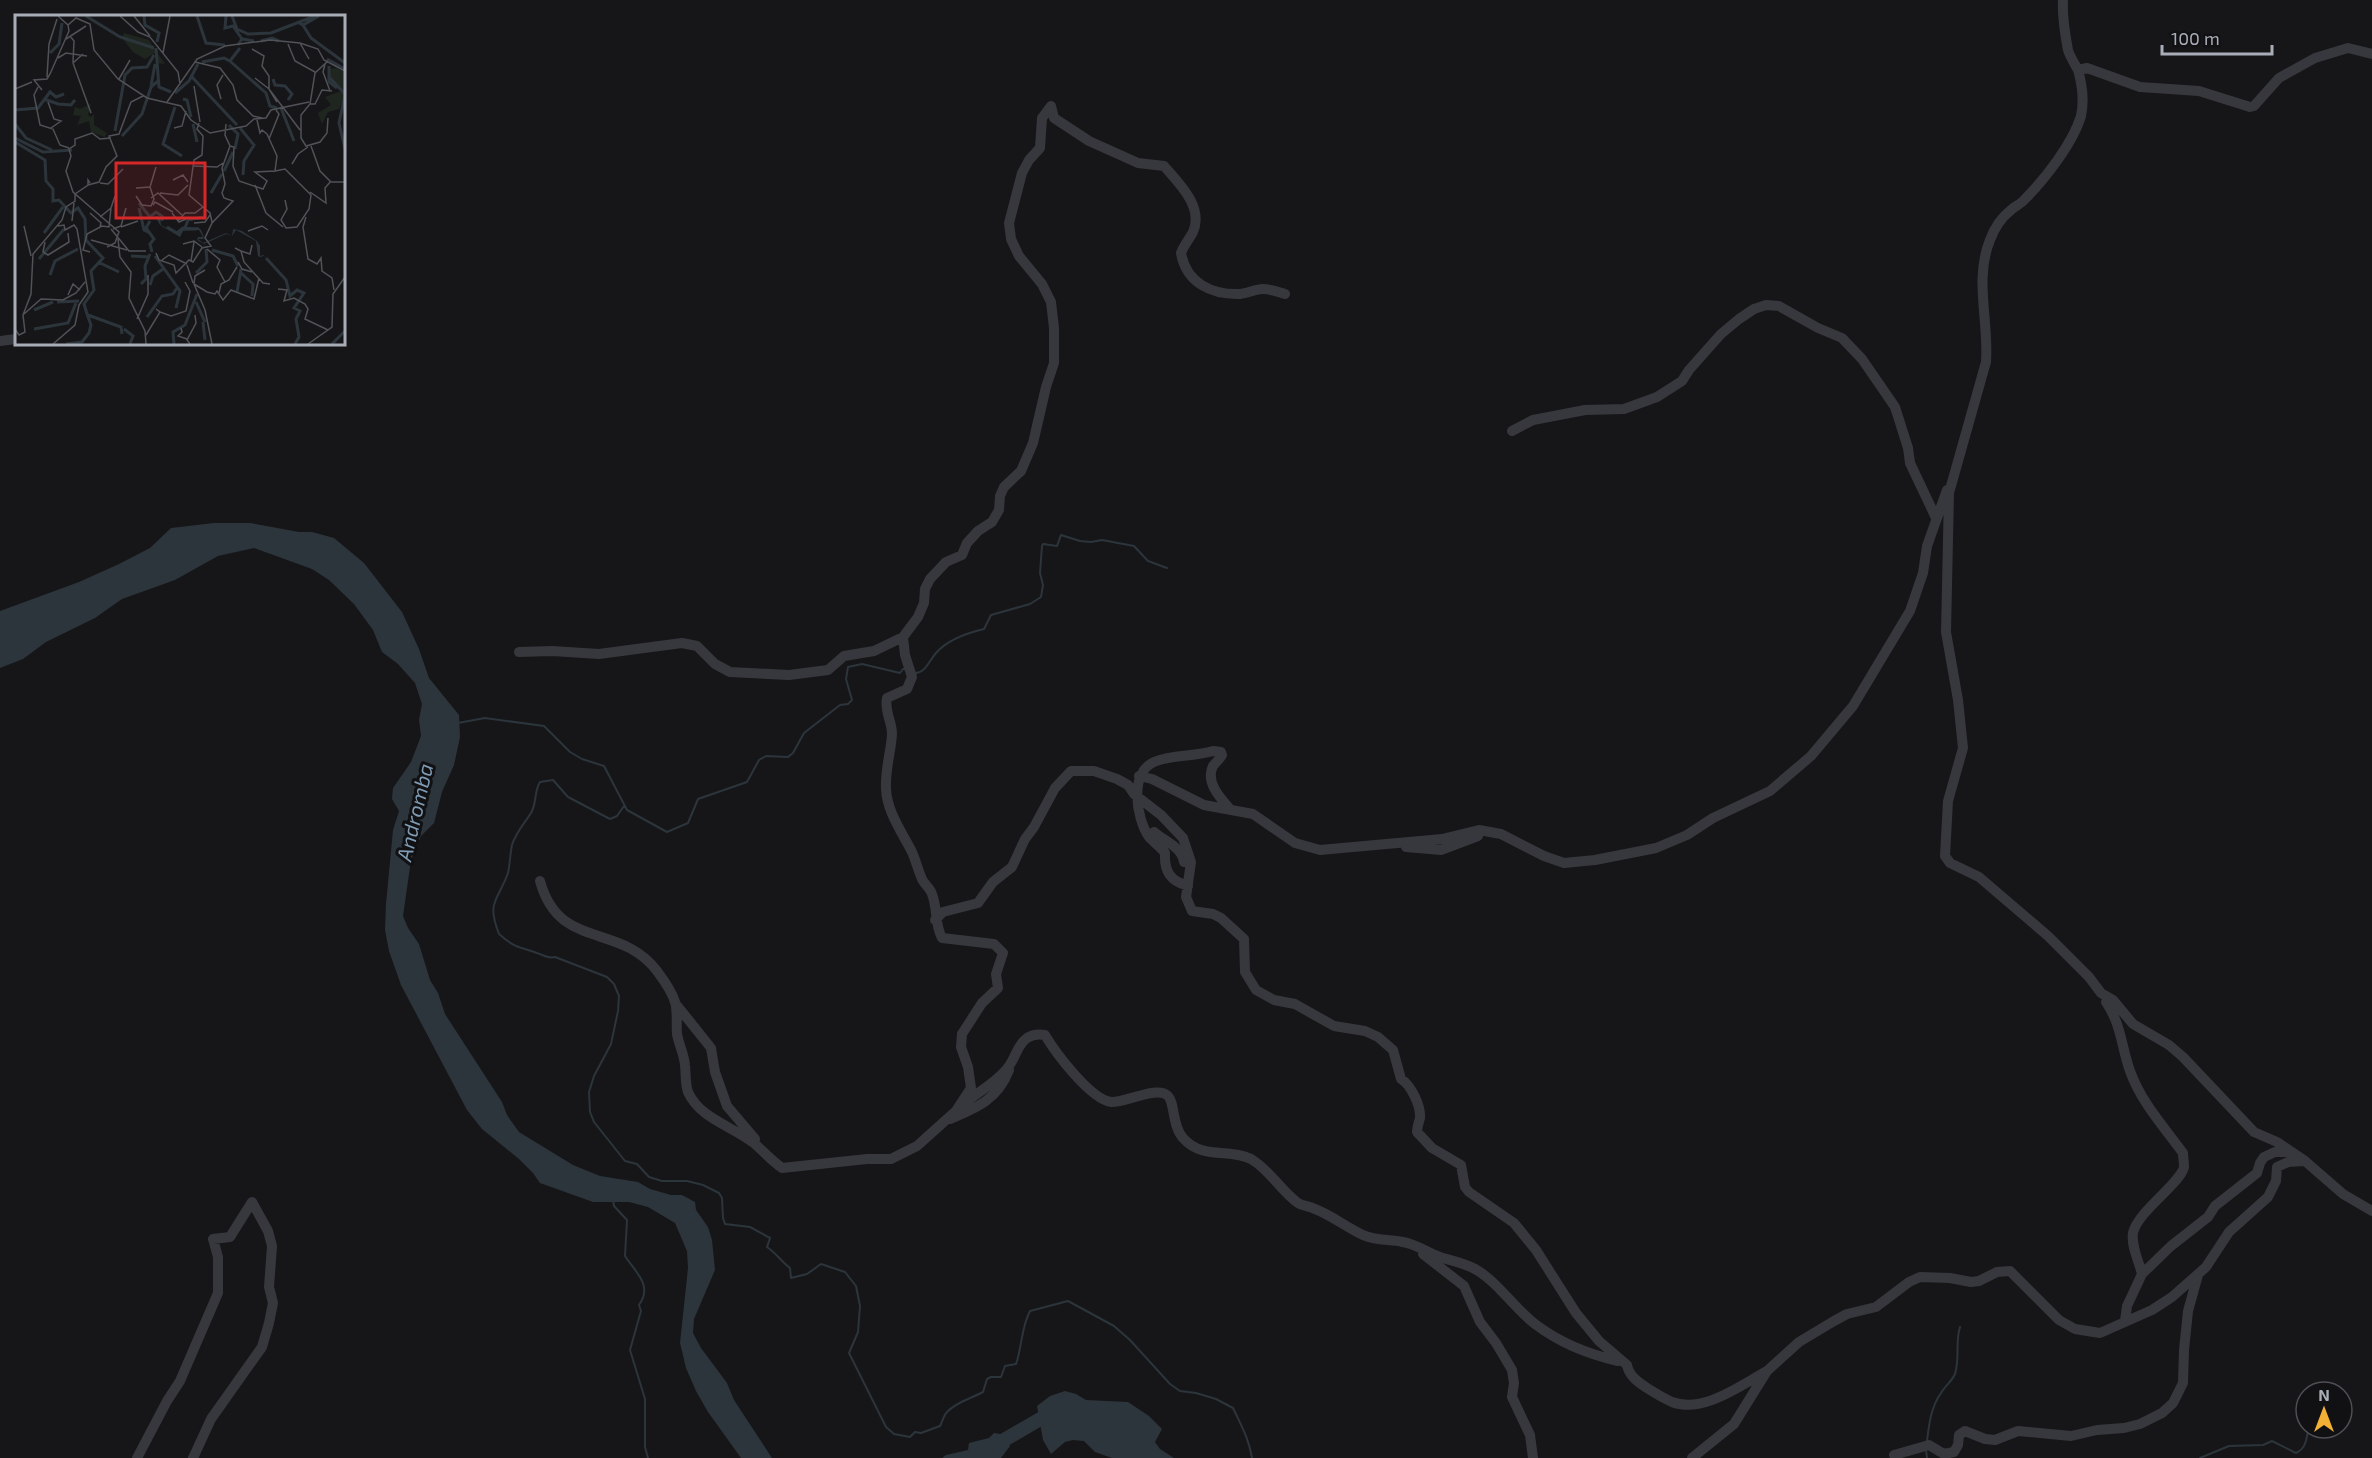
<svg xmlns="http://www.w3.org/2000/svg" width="2372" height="1458" font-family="'Exo 2',sans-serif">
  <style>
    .water { fill: #2c353c }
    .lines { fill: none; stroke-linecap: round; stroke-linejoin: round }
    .stream { stroke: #2c353c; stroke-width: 2 }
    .river { stroke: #2c353c; stroke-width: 14 }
    .minor { stroke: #37383d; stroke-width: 10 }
    .labels { text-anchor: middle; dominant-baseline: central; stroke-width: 6; stroke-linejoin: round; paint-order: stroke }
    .water-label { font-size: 21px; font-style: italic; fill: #7f9bb3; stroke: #111113 }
    .inset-river { fill: none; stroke: #2c353c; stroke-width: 3 }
    .inset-road { fill: none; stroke: #505258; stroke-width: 1.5 }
    .view { fill: #d62828; fill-opacity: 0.15; stroke: #d62828; stroke-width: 3 }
    .inset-edge { fill: none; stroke: #a8adb8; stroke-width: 3 }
  </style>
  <rect width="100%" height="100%" fill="#161618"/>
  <path class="water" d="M 214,523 L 250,523 L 299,532 L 312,532 L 334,538 L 364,563 L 402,612 L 419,649 L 429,678 L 459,715 L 460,737 L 454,765 L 442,792 L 434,823 L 421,836 L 411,860 L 403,916 L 408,928 L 419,944 L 430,980 L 438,993 L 445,1014 L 502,1102 L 507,1115 L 519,1132 L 573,1165 L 600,1176 L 638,1182 L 650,1189 L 671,1195 L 682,1195 L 695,1202 L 696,1210 L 708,1227 L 712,1240 L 715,1270 L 694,1319 L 693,1333 L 701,1348 L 727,1383 L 734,1400 L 772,1458 L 741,1458 L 708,1412 L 696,1391 L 686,1368 L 680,1343 L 688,1268 L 687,1251 L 675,1223 L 648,1207 L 629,1202 L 593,1202 L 540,1183 L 533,1173 L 519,1159 L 482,1129 L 467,1110 L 401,985 L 389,951 L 385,930 L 386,904 L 393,830 L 399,811 L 392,799 L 393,788 L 411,762 L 421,736 L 419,720 L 422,704 L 415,683 L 398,664 L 382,652 L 373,630 L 354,604 L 329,580 L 312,569 L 254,548 L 218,556 L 175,580 L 122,599 L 95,618 L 46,642 L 23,659 L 0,668 L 0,611 L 79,582 L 119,564 L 150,548 L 171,528 Z
    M 1065,1391 L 1076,1394 L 1086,1400 L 1128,1402 L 1149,1416 L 1162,1429 L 1155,1442 L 1160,1449 L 1174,1458 L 1112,1458 L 1095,1452 L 1084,1441 L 1073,1440 L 1065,1442 L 1051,1454 L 1043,1440 L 1037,1406 L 1050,1396 Z
    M 994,1433 L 1006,1435 L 1010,1446 L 1001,1458 L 942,1458 L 946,1455 L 968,1450 L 969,1443 L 989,1438 Z"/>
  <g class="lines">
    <path class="stream" d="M 916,673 C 926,672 929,661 936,653 C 948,639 967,633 984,629 L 991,615 L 1030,604 L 1041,597 L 1043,585 L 1040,573 L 1042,546 L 1043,544 L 1057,546 L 1061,535 L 1080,541 L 1091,542 L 1102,540 L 1134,546 L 1148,561 L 1167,568
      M 458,723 L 485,718 L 544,726 L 570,752 L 582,759 L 604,766 L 627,810 L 667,832 L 688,823 L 698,799 L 747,782 L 759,760 L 766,756 L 788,757 L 793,753 L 804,733 L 840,705 L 848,704 L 852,700 L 846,679 L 848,667 L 862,664 L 900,673 L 903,669 L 905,669
      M 624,806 L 617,816 L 610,819 L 568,797 L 553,780 L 540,782 C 534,791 537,803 531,813 C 524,824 516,832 512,845 C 510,854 510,864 508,873 C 498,901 486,901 499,934 C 516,949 518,946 537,953 C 544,955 547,959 555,957 L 607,977 L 614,984 L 619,996 L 618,1011 L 611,1044 L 594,1076 L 589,1092 L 590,1112 L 594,1122 L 625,1161 L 637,1164 L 649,1177 L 662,1181 L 687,1181 L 703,1185 L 719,1193 L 722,1198 L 723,1218 L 725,1224 L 750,1227 L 770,1238 L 767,1247 C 777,1254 781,1261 790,1268 L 791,1278 L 807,1274 L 821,1264 L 845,1272 L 856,1286 L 860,1306 L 858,1332 L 849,1353 L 886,1427 L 894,1434 L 910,1437 L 915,1432 L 921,1433 L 940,1426 C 942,1422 944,1415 947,1412 C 956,1402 970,1399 983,1392 L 987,1379 L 991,1377 L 1001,1377 L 1005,1366 L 1016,1364 C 1022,1347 1021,1328 1030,1311 L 1068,1301 L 1114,1326 L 1130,1340 L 1170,1384 L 1180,1391 L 1196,1393 L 1216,1399 L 1233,1408 C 1241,1425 1249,1439 1252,1458
      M 613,1200 L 614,1206 L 627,1220 L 625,1256 C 636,1273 653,1285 639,1305 L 641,1311 L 630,1350 L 645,1399 L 645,1447 L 648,1458
      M 1927,1441 C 1929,1424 1931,1407 1941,1393 C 1945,1386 1952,1381 1955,1374 C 1960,1358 1955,1343 1960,1327
      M 1926,1450 L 1927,1458
      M 2200,1458 L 2229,1446 L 2263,1445 L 2272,1441 L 2296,1453 C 2307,1448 2306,1438 2309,1428"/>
    <path class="river" d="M 973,1458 L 1042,1418 L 1055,1418"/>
    <path class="minor" d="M 2063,0 C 2062,16 2065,34 2068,50 C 2070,57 2075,64 2078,70 C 2082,84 2084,102 2081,116 C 2073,143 2045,179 2025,199 C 2021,204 2015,206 2011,210 C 2002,217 1994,229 1990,240 C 1974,279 1989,321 1986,362 L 1949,493 L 1946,632 L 1958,700 L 1963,748 L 1948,801 L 1945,856 L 1950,863 L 1979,877 L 2048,936 L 2089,977 L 2101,993 L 2113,1000 L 2133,1024 L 2169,1045 L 2183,1057 L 2254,1132 L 2277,1142 L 2305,1161
      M 2078,70 L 2087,68 L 2140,87 L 2199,91 L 2250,107 L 2254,106 L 2279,78 L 2315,58 L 2348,48 L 2372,54
      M 1051,106 L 1054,118 L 1089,141 L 1138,163 L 1164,166 C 1179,183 1204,207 1193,232 C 1189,240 1184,245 1181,253 C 1186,283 1212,295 1240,294 C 1248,293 1256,289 1263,289 C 1270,289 1279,292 1285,294
      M 0,341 L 16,339
      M 1512,431 L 1533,420 L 1585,410 L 1624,409 L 1657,397 L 1682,381 L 1689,370 L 1721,334 L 1739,319 L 1754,309 L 1766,305 L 1779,306 L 1818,328 L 1842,338 L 1862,359 L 1895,407 L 1908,448 L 1910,463 L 1936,518
      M 519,652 L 552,651 L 599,654 L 682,643 L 697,646 L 715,664 L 730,672 L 789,675 L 828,670 L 844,656 L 874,651 L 903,637 L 918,617 L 924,603 L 925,589 L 930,579 L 946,562 L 962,555 L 967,543 L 978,531 L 992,522 L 999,510 L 1000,496 L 1004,487 L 1021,471 L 1033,443 L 1046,387 L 1054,363 L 1054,328 L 1051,302 L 1042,284 L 1019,256 L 1011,239 L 1009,223 L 1022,173 L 1029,160 L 1040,148 L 1042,118 L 1051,106
      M 1139,776 L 1152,779 L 1204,805 L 1253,814 L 1295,843 L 1320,850 L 1442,839 L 1479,830 L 1501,834 L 1544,856 L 1564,863 L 1595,860 L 1656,848 L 1687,835 L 1713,818 L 1770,791 L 1811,756 L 1853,706 L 1910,611 L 1923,573 L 1927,546 L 1947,490
      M 1154,832 C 1164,841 1182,847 1184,862
      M 1406,847 L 1441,850 L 1478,836
      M 540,881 C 559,951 620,922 657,971 C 663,979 672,992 675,1002 C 678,1012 676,1024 677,1034 C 679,1045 684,1054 685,1065 C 686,1073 685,1084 688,1092 C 700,1119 733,1126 755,1144 C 764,1152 772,1161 782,1168 L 867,1159 L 891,1159 L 917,1146 L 956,1111 L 971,1088 L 968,1067 L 961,1047 L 962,1034 L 982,1003 L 998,988 L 996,974 L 1003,953 L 994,944 L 942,938 C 934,923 938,909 932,894 C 930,888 924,884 922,879 C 918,870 916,861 912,852 C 902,832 887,812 886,789 C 885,769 891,752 892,734 C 892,721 884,711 887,698 L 907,689 L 912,677 L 905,655 L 903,637
      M 1188,886 C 1170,881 1164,871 1165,853 C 1161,847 1153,842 1149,837 C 1136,818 1129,773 1154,762 C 1173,754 1194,757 1213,751 L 1221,752 L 1222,755 C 1220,759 1216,762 1213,766 C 1205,782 1220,798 1230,809
      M 935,920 L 943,912 L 978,903 L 993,882 L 1012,867 L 1025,839 L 1034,827 L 1055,788 L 1071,771 L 1094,771 L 1117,779 L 1128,785 L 1134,794 L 1161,815 L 1183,838 L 1191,862 L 1186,897 L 1192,911 L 1213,914 L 1221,918 L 1244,939 L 1245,972 L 1256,990 L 1274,1000 L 1295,1004 L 1334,1026 L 1365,1031 L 1378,1037 L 1393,1050 L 1401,1079 C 1411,1085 1421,1106 1420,1118 C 1419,1122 1417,1127 1417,1132 L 1432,1148 L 1461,1165 L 1465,1187 L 1469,1192 L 1514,1223 L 1536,1250 L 1576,1313 L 1599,1341 L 1627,1365 C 1629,1376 1638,1382 1647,1388 C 1655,1393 1663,1398 1672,1402 C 1703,1414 1741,1385 1767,1371
      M 2106,1002 C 2122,1026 2121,1046 2130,1071 C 2141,1102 2164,1127 2183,1153 C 2183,1157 2184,1162 2184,1167 C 2181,1183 2137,1212 2133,1233 C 2131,1247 2139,1261 2142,1274 L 2127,1306 L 2125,1321
      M 675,1003 L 711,1048 L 715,1072 L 727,1106 L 755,1139
      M 965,1103 C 979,1091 999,1081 1009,1066 C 1016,1057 1017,1045 1027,1038 C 1033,1034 1038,1034 1045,1035 C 1055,1052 1090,1099 1111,1102 C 1125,1103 1158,1085 1168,1096 C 1175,1103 1172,1126 1183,1138 C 1202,1160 1230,1148 1251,1159 C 1270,1170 1281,1191 1298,1203 C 1303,1206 1309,1206 1315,1209 C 1331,1215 1346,1227 1363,1235 C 1376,1241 1389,1239 1403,1242 C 1416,1244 1428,1253 1440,1257 C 1452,1261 1464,1263 1475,1269 C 1497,1281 1515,1309 1535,1324 C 1560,1343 1587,1354 1618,1361
      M 950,1119 C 977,1108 998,1099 1009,1070
      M 1423,1254 L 1464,1286 L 1480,1322 L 1496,1343 L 1512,1370 L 1514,1383 L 1512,1397 L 1530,1435 L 1533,1458
      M 2142,1274 L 2171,1246 L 2208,1217 L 2215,1206 L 2257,1173 L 2260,1163 L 2264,1157 L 2275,1152 L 2291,1152
      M 1894,1455 L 1929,1445 L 1944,1454 L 1954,1452 L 1958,1445 L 1959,1435 L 1965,1431 L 1985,1439 L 1995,1440 L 2018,1431 L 2071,1436 L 2097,1430 L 2124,1428 L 2140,1424 L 2162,1413 L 2173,1403 L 2183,1383 L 2184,1350 L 2188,1311 L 2198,1275
      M 137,1458 L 167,1401 L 180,1381 L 218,1293 L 218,1257 L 213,1239 L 230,1237 L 252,1202 L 268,1231 L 272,1246 L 269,1287 L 273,1303 L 269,1323 L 262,1347 L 211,1419 L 193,1458
      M 1692,1458 L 1734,1424 L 1767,1371 L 1799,1342 L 1834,1321 L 1847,1314 L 1876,1307 L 1909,1282 L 1920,1277 L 1950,1278 L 1971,1282 L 1979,1281 L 1997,1272 L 2010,1271 L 2059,1320 L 2075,1329 L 2100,1333 L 2152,1310 L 2172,1297 L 2206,1267 L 2229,1232 L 2268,1197 L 2276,1181 L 2277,1167 L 2288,1162 L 2305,1161 L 2343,1194 L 2372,1211"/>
  </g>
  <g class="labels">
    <g class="water-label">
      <text transform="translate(414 812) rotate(-77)">Andromba</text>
    </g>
  </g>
  <g transform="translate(15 15)">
    <rect width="330" height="330" fill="#161618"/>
    <path d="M 109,18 L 134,25 L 150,49 L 142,48 L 140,38 L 130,44 L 118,37 L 107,23 ZM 321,53 L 330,57 L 330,82 L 324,94 L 313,97 L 307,109 L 303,98 L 316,90 L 310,82 L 326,76 L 314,68 L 314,54 ZM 76,89 L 73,100 L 76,102 L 79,99 L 79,110 L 92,118 L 90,122 L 76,117 L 74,106 L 62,110 L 66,101 L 58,100 L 60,92 L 65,94 Z" fill="#1e261f"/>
    <path d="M 140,201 L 145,202 L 146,210 L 154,214 L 162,219 L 167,215 L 183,212 L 186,215 L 189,222 L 188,224 L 183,224 L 188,228 L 211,218 L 217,221 L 218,215 L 219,214 L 227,216 L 242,226 L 245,231 L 245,241 L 248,240 L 255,245 L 249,241 L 245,242 L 243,241 L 241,226 L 221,215 L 217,221 L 211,219 L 189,229 L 182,225 L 183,222 L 188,222 L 184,215 L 168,216 L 165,222 L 145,210 Z" fill="#2c353c"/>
    <path class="inset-river" d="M 71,1 L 105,22 L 139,33M 129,1 L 130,10 L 144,18 L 142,27M 182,1 L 191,28 L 210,30M 211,1 L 210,13 L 218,11 L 227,24M 217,1 L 222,14 L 233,19 L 256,18 L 300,1M 284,8 L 288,10 L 304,1M 288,10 L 296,23 L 330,48M 246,26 L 257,23 L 264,26M 223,30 L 227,24 L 239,26M 141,33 L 144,72 L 156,77M 35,38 L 44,29 L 47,8M 312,44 L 330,54M 187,47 L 209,43 L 215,46 L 225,33M 216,47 L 251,78 L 255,91 L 262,93M 314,51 L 314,67 L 322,73M 177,62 L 222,110M 315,63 L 330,79M 258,64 L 260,70 L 270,71 L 277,79 L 273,85M 136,71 L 140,49M 160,78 L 174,66 L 183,49M 330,80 L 324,108 L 330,134M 29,84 L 43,89 L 56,90 L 60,85M 168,84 L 172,85 L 176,102M 160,92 L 148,129 L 167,141M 266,93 L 279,126M 0,95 L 23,93 L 35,77 L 41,82 L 49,79M 0,109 L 11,123 L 37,135M 178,109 L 182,127M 214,110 L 223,119 L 220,134M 225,113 L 239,130 L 229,146 L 228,160M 100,116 L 110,60 L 117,53 L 132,52 L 139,40M 107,121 L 127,99 L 136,72 L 143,66M 0,123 L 28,137 L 57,135M 0,127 L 30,145 L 31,166 L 38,174 L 38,186 L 44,185 L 56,198 L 63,193 L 70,204 L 71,225 L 88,243 L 76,256 L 79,275 L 69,289 L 72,299M 209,156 L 218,137M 196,178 L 207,159M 124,188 L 135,202 L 141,197 L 147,201 L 147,206M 124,193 L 129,215 L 135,218M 135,206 L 131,213 L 139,224 L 135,229 L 137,237M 152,212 L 162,218 L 168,213 L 181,214M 170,213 L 173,205 L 188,202M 29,218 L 48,192M 197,235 L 218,241 L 223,251M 116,241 L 134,242M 140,241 L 165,276 L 161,293M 251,243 L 271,265 L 275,281 L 282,275 L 289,278 L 279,293 L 285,296 L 281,304 L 284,322 L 280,329M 24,244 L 49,214M 83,247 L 104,257M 181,258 L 192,247 L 191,234M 226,258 L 238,269 L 237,281M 35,260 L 40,246 L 63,234M 126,269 L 131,264 L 130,251 L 135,239M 135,270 L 138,261 L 148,254M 222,277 L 226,254M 42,287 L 64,286M 181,287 L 190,307M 19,295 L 38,287M 73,300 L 106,312 L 107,319M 132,302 L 147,281 L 158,279 L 162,273M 188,307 L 190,325M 19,314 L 53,308 L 61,288M 109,314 L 118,321 L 115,329M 51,329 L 67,327 L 74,318 L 76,310 L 72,299M 159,329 L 158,317 L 170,310 L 182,279M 317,329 L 330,316"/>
    <path class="inset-road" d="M 43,1 L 53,10 L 61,3 L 75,9 L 79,35 L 103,64 L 132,83 L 166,91 L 176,105 L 195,118 L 231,111 L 239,104 L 251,103 L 256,95 L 294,87M 105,1 L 123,17 L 135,22 L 163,57 L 165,69M 119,1 L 135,21M 55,21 L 59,26 L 58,47M 51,24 L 71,11M 285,28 L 294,44M 273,29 L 280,46 L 300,57M 237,34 L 249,41 L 247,51 L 254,61 L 254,74 L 285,115M 148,38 L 155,1M 68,39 L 58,48 L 76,98M 43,43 L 51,38 L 72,41M 313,46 L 300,58 L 295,89 L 286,100 L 286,123 L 291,131 L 305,127 L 312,118 L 313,103M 180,47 L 205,53 L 218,70 L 222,85 L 238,101 L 247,103M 310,49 L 308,57 L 315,76M 32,62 L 34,29 L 42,4M 240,63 L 254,74 L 262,87M 104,64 L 115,45M 179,71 L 185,107M 23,72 L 19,80 L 25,110 L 38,114 L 45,130 L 54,133M 0,74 L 17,67M 27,75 L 19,65 L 32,64 L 35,59 L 54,16 L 53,10M 206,84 L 202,70 L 208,60M 33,87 L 39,104 L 46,106 L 36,113M 152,87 L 182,44 L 210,31 L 255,25 L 285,28 L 303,34 L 309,45 L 330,56M 295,89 L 300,89 L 307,75 L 317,76M 242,105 L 245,118 L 247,115 L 252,119 L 262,141 L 260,156 L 270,154 L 296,180 L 294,194 L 282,212 L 271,213 L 266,205 L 272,194 L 270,185M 184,108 L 182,114 L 188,121 L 187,140 L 179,145 L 174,180 L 188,192M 159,113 L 167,111 L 171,96M 254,124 L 264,99 L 261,95M 215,131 L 219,132 L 218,151 L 224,166 L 248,174 L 252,166 L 240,157 L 260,156M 296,131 L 305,156 L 316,167 L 330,167M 277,149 L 283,139 L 293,132M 179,151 L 202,152 L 208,148M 158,165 L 168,160 L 173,167M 85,168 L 93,169 L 108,154M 73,170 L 84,167 L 91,152 L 102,141 L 94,121 L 104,119 L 116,87 L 128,81M 240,170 L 251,198 L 268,212M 121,173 L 135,172 L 141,152M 295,177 L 311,188 L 310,173 L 316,166M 145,178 L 163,180 L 173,170M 60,179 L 73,170 L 73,165 L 75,168M 121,181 L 127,190 L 136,191 L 139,184 L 135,172M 136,183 L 143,178 L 167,200M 138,190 L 140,187 L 158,197M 75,198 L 86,208 L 85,212M 157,198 L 164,207 L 171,204M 85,202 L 96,193 L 100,181M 291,202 L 288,212 L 293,244 L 302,249 L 306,243 L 307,256 L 317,263 L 319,275M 57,206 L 59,188M 163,206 L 170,198 L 180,198 L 188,192 L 195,198 L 197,207M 179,208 L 190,207 L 195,200M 9,211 L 16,241M 106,212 L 123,206M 96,214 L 114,236 L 131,236M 98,214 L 106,211 L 111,193M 233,216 L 247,211 L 253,215M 103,224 L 105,242 L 116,257 L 114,283 L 130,316 L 131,329M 76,225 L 112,235M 30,227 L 28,237 L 33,240 L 54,227 L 53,218M 168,229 L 179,226 L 187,232M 92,232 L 100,228 L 104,217 L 58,177 L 51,156 L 56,141 L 54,134 L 60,130 L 60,124 L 77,118 L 85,124 L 96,123M 220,233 L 226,236 L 229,247 L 248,268 L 255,269M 192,234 L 205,245 L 202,252 L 210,267M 226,236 L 235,239 L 237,230M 75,237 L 68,235 L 72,219 L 87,211 L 94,212 L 96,193M 141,238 L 144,245 L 159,250 L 161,258 L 174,245 L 178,247 L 187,233 L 196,231 L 190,223 L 197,208 L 218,186 L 209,183 L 207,178 L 210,169 L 207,153 L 215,131 L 210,120 L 211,109M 147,245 L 154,240 L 172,249M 176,246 L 179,227M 223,247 L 227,254 L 237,257M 172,250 L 178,268M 190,255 L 180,261 L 179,269 L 192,277 L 200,279 L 202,276 L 208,285 L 216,275 L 239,284 L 244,263M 179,269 L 190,295 L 197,329M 263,274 L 272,275 L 269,286 L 279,283 L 290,289 L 293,294 L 290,304 L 313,315M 204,278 L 206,269 L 214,265 L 222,252M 53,280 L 58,269 L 65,275M 145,297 L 156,301 L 171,296 L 175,276 L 170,267M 9,299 L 26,284 L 48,285 L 61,278 L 70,267M 122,304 L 133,279 L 133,260M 166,313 L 167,317 L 163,321 L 172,324M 0,314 L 4,320 L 10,317 L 8,300 L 16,279 L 18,239 L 47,205 L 51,192 L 60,186 L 60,179M 131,320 L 145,297 L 141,294M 38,329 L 60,310 L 64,290 L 73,277 L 62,214 L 59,210 L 50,215 L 49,210 L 43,211M 175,329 L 172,325 L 181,308 L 180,300M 293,329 L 317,312 L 318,279 L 330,262"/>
    <path class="view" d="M 101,148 L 190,148 L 190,203 L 101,203 Z"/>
    <rect width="330" height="330" class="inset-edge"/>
  </g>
  <g transform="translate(2324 1410)"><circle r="28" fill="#111113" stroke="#4d4f55" stroke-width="1.5"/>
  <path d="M0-4.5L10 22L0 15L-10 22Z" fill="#f2b134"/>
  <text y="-9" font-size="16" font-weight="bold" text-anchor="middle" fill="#a8adb8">N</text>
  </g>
  <path d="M2162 45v9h110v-9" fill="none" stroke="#a8adb8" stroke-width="3"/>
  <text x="2171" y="45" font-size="18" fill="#a8adb8" stroke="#111113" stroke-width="4.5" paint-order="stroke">100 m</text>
</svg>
